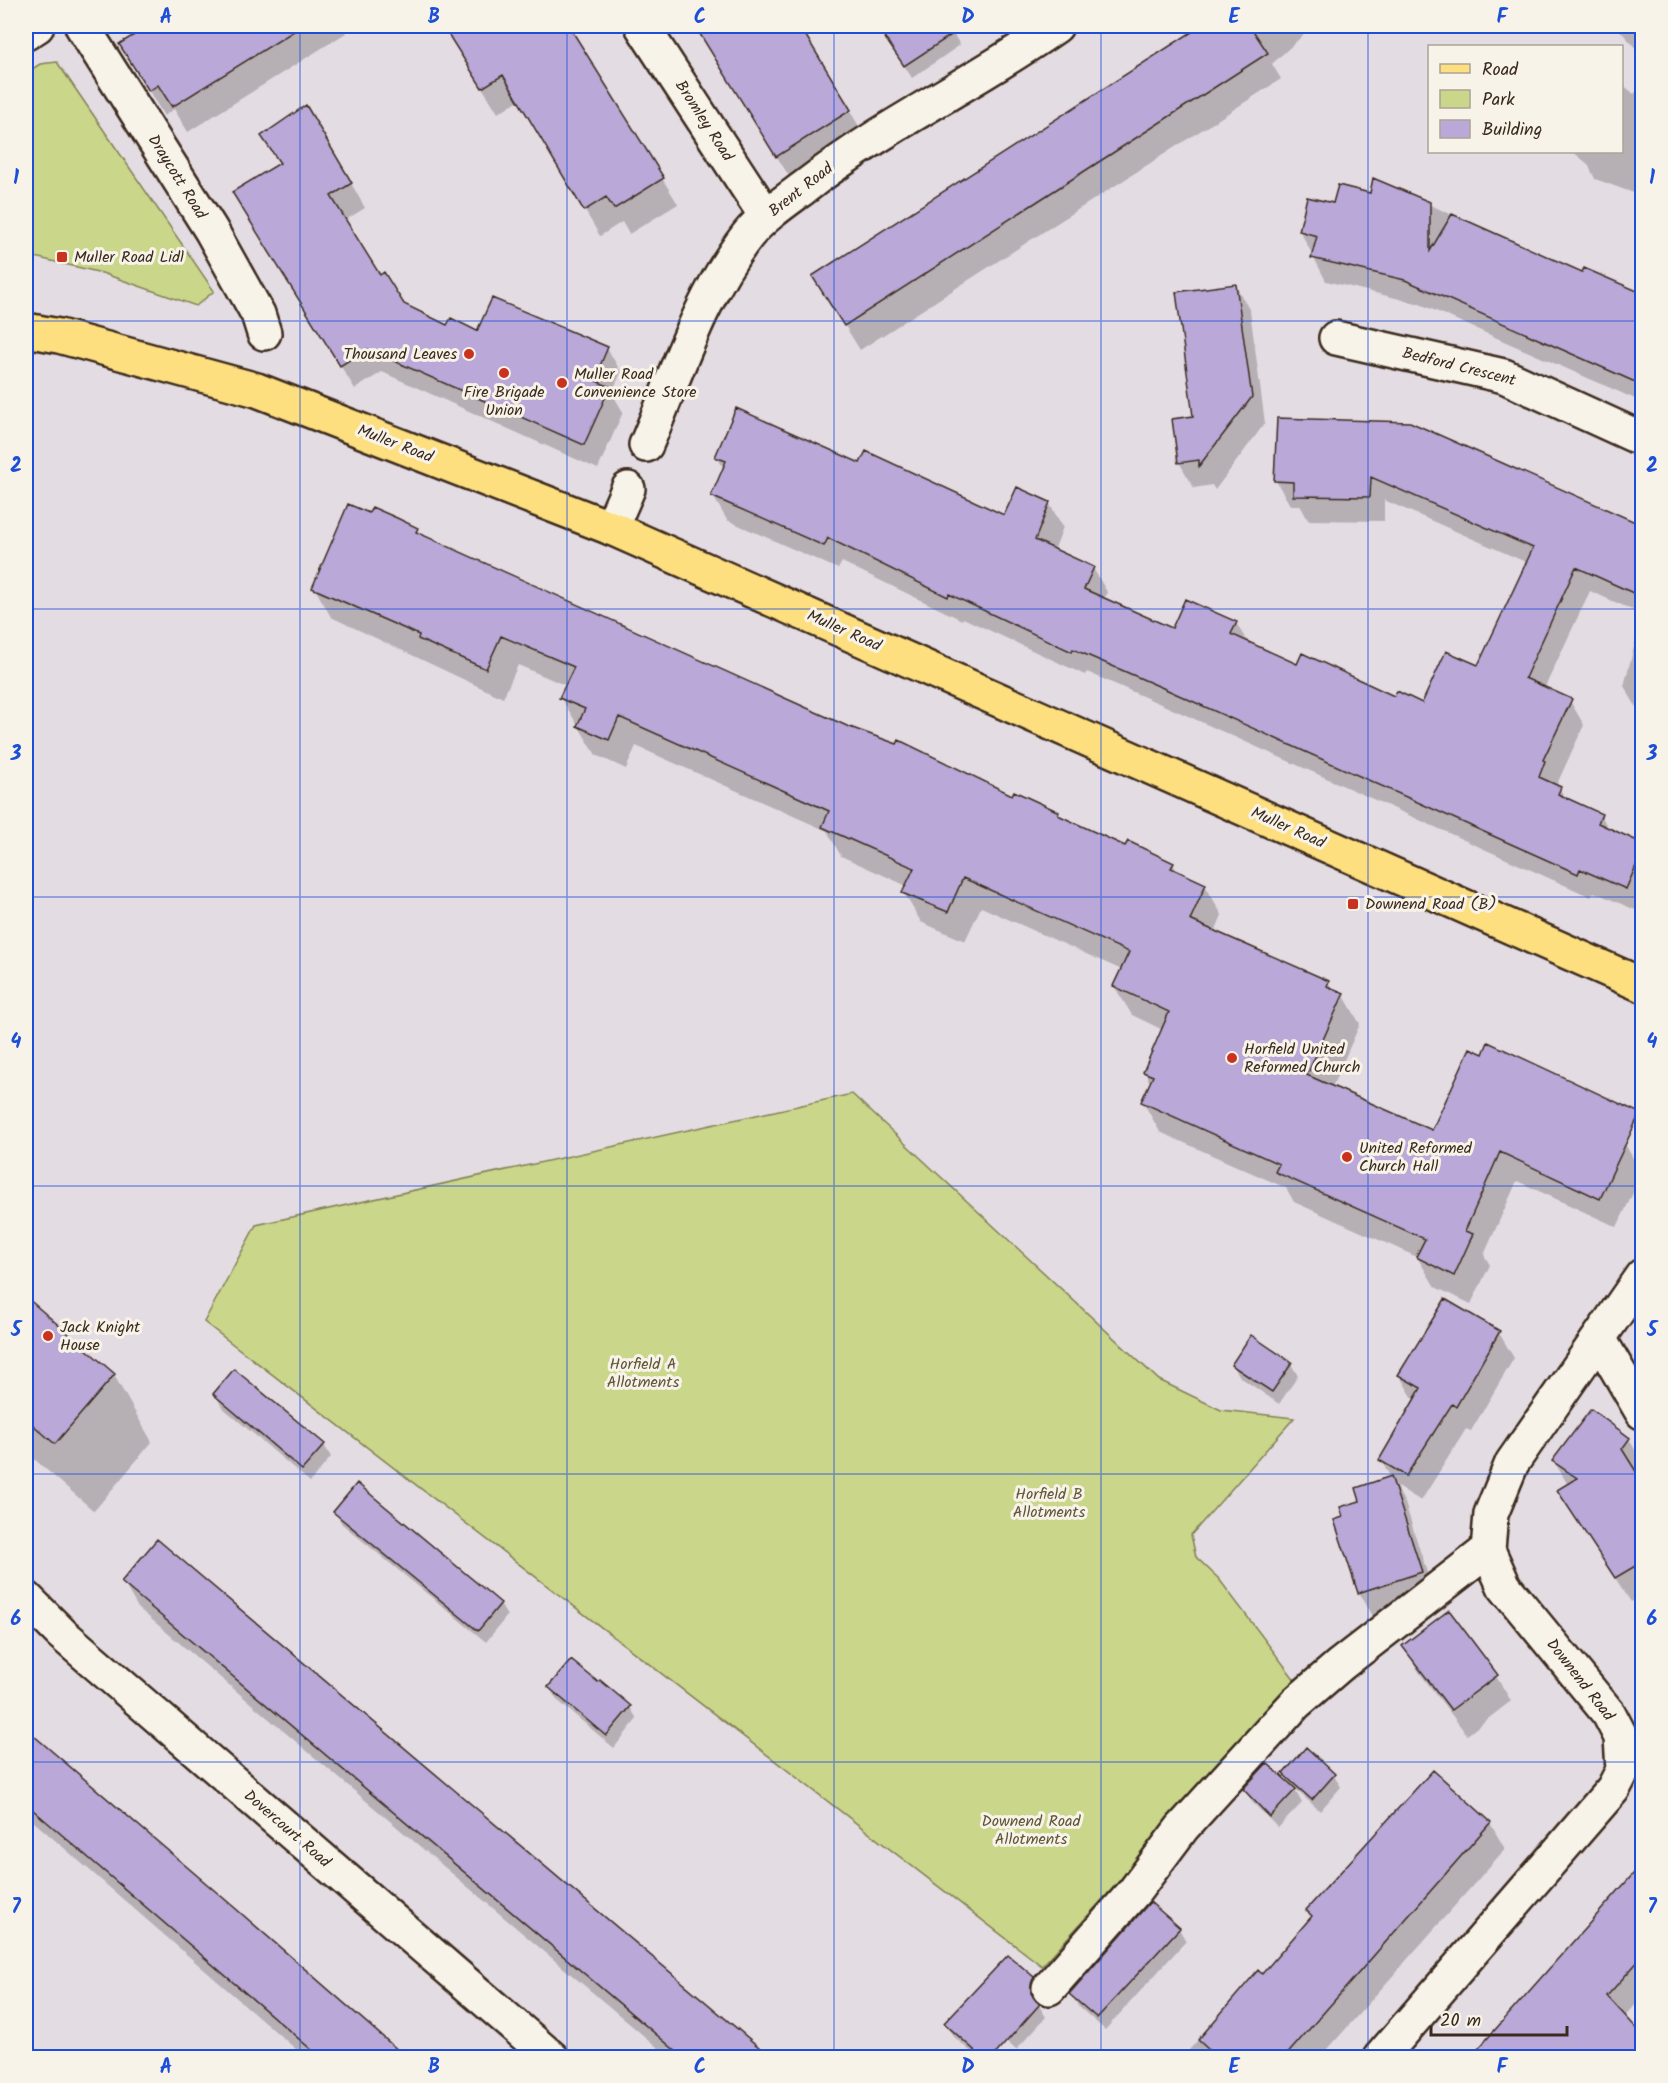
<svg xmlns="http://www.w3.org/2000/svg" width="1668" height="2083" font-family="Kalam,sans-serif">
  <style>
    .green { fill: #cad68a; stroke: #828054; stroke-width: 1.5 }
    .shadow { fill: #0003 }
    .building { fill: #b9a8d8; stroke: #3b2a1e; stroke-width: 1.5 }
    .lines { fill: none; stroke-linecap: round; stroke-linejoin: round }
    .minor-casing { stroke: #3b2a1e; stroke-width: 38 }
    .major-casing { stroke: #3b2a1e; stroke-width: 38 }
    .minor { stroke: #f7f3e8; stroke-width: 33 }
    .major { stroke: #fddf80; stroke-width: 33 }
    .grid { fill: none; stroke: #1d4ed8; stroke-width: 1.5; stroke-opacity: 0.55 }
    .poi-dot { fill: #c8321e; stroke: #f7f3e8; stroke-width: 2 }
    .labels { text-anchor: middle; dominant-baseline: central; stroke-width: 6; stroke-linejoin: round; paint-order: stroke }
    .street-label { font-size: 16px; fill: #3b2a1e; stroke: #f7f3e8 }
    .poi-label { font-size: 16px; fill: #3b2a1e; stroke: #f7f3e8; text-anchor: start }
    .park-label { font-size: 16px; fill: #5f5539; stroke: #f7f3e8 }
    .neatline { fill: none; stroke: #1d4ed8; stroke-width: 2 }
    .grid-label { font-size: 20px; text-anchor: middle; font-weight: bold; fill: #1d4ed8 }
  </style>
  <rect width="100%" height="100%" fill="#e4dce3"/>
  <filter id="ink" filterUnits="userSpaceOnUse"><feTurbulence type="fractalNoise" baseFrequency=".0167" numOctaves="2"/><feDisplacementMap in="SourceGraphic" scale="12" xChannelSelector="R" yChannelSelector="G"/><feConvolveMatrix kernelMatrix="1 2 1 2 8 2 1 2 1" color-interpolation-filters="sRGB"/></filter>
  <g filter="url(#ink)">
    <path class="green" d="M 57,62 L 214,291 L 196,306 L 102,273 L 26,255 L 26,73 L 40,64 Z
      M 852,1094 L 1159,1380 L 1221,1410 L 1294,1418 L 1191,1535 L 1196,1557 L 1219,1579 L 1298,1684 L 1042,1966 L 204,1322 L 256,1225 Z"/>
    <path class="shadow" d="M 151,26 L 342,26 L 346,33 L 188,132 L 174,109 L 164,116 L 121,44 Z
      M 444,26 L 567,26 L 678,204 L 629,234 L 622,222 L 600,236 L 519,100 L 498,113 Z
      M 696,26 L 798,26 L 865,136 L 792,181 Z
      M 893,26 L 949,26 L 960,45 L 912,78 L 883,32 Z
      M 1206,26 L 1313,26 L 1272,64 L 1281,79 L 860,350 L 814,276 Z
      M 1616,26 L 1642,26 L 1642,55 Z
      M 1622,84 L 1634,94 L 1642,85 L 1642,196 L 1595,179 L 1588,164 L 1573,152 L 1622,152 Z
      M 263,136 L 351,183 L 365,208 L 344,221 L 379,277 L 403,305 L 448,327 L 607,348 L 621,372 L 612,393 L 623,412 L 598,469 L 382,372 L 355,389 L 248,217 L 280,165 Z
      M 1374,180 L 1583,273 L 1584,270 L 1642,295 L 1642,402 L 1420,304 L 1326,281 L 1300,231 L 1334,205 L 1371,195 Z
      M 1235,285 L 1250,311 L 1265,423 L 1215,490 L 1212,485 L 1194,488 L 1179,462 Z
      M 1409,423 L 1642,527 L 1642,614 L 1590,591 L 1545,687 L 1570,701 L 1584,725 L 1557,784 L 1559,788 L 1566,799 L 1601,815 L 1609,830 L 1642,845 L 1642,906 L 1640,912 L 1594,892 L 1591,897 L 1179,712 L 1087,672 L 1085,675 L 963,618 L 962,620 L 842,562 L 838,569 L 727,520 L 713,496 L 724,470 L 717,456 L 861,465 L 1005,517 L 1049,503 L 1063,527 L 1054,551 L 1093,568 L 1107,592 L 1104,599 L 1172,630 L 1236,623 L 1248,643 L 1297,666 L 1423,705 L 1479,667 L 1528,563 L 1384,500 L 1384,521 L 1308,520 L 1300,505 L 1290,505 L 1276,481 Z
      M 370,515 L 417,529 L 420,535 L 847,727 L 1013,797 L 1058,813 L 1061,818 L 1126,848 L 1173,864 L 1178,873 L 1205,885 L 1222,915 L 1215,932 L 1328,982 L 1333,990 L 1343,994 L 1360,1024 L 1332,1087 L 1432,1132 L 1625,1144 L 1642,1174 L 1617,1227 L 1517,1181 L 1484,1255 L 1490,1265 L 1471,1304 L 1435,1287 L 1417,1257 L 1294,1202 L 1286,1188 L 1160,1132 L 1143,1102 L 1151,1084 L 1144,1071 L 1163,1030 L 1132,1015 L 1114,986 L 1122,970 L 981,907 L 965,941 L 921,922 L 904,893 L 907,886 L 841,856 L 827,831 L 636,746 L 626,769 L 596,755 L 561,698 L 567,686 L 518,665 L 503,698 L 331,617 L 314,587 Z
      M 1642,615 L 1642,711 L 1638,710 L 1624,686 Z
      M 26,1299 L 114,1375 L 152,1442 L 94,1511 L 26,1452 Z
      M 1446,1301 L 1499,1333 L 1514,1358 L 1471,1431 L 1466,1429 L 1421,1501 L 1395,1485 L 1405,1503 L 1435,1598 L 1374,1618 L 1359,1592 L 1344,1518 L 1391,1478 L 1381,1460 L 1414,1400 L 1399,1375 Z
      M 1291,1364 L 1298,1376 L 1279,1404 L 1240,1377 L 1233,1365 Z
      M 215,1394 L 324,1445 L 331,1457 L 310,1482 L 222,1407 Z
      M 1629,1439 L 1642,1462 L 1637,1474 L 1642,1484 L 1642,1595 L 1631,1602 L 1574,1516 L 1568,1485 L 1554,1461 Z
      M 335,1512 L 500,1604 L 507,1616 L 486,1642 L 342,1524 Z
      M 123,1582 L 771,2058 L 670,2058 L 138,1608 Z
      M 1404,1647 L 1496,1676 L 1511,1701 L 1467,1735 L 1419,1672 Z
      M 549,1687 L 630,1707 L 637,1719 L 614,1748 L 557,1700 Z
      M 26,1731 L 405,2058 L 306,2058 L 26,1815 Z
      M 1285,1774 L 1334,1775 L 1341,1787 L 1320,1811 L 1294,1788 L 1302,1803 L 1278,1828 L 1252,1802 L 1245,1790 L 1293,1788 Z
      M 1490,1823 L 1505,1849 L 1320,2058 L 1182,2058 L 1258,1972 L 1262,1976 L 1312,1918 L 1308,1910 Z
      M 1642,1866 L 1642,1997 L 1625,2017 L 1642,2039 L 1642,2058 L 1473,2058 Z
      M 1179,1929 L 1186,1941 L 1105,2030 L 1078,2006 L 1071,1994 Z
      M 1033,1978 L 1040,1991 L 1038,2004 L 1046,2017 L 1016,2050 L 1004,2039 L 988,2058 L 978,2058 L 953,2036 L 945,2023 Z"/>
    <path class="building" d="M 149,26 L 302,26 L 172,107 L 158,85 L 149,91 L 119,44 Z
      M 443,26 L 569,26 L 664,178 L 614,209 L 606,197 L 584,211 L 503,75 L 482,88 Z
      M 695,26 L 800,26 L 851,110 L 776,157 Z
      M 877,26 L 965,26 L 904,66 Z
      M 1201,26 L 1250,26 L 1268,53 L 844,326 L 812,276 Z
      M 306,105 L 352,183 L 331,196 L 380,275 L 384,272 L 404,304 L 447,325 L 451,318 L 477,331 L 492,298 L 608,347 L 594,380 L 610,387 L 584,445 L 367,349 L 340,366 L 232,192 L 280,163 L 261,136 Z
      M 1373,178 L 1430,202 L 1430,251 L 1452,214 L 1582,272 L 1584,268 L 1642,293 L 1642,385 L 1405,280 L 1311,258 L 1317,236 L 1299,231 L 1307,197 L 1333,203 L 1338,185 L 1370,193 Z
      M 1236,284 L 1252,397 L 1199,466 L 1199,460 L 1178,463 L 1172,419 L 1193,416 L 1176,292 Z
      M 736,408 L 860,463 L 866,451 L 1004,515 L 1017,487 L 1050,502 L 1035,540 L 1094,567 L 1084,589 L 1172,628 L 1185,599 L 1237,622 L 1231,634 L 1297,664 L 1302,653 L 1394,696 L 1397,691 L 1422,703 L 1446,651 L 1478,665 L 1533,548 L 1371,477 L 1370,497 L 1293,496 L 1293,482 L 1274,481 L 1277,418 L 1410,422 L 1642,525 L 1642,597 L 1576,567 L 1525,678 L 1572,699 L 1543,760 L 1545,761 L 1539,777 L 1561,787 L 1558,794 L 1602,814 L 1598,823 L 1642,843 L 1642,852 L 1626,889 L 1580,869 L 1578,874 L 1163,688 L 1073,649 L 1072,652 L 949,594 L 948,597 L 828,538 L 824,546 L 711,496 L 726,461 L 715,457 Z
      M 348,504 L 369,513 L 372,507 L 397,518 L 418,528 L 416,532 L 847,726 L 897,744 L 899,740 L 1012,795 L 1014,791 L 1059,812 L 1058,815 L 1125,846 L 1128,841 L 1174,863 L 1171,868 L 1206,884 L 1190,920 L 1329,981 L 1327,986 L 1344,993 L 1307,1075 L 1432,1130 L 1470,1048 L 1483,1054 L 1488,1042 L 1640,1113 L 1600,1199 L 1500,1152 L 1465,1231 L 1473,1234 L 1454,1276 L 1416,1257 L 1425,1239 L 1275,1172 L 1279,1164 L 1141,1102 L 1153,1076 L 1143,1072 L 1169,1012 L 1113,986 L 1129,952 L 963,878 L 948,912 L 902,893 L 914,868 L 822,827 L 829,811 L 619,717 L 609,740 L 577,726 L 585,709 L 559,698 L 574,667 L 501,636 L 486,669 L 418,639 L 419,635 L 312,588 Z
      M 26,1297 L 115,1374 L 55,1444 L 26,1419 Z
      M 1445,1299 L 1500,1331 L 1456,1407 L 1452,1404 L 1406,1476 L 1379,1460 L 1421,1388 L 1398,1375 Z
      M 1251,1335 L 1292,1363 L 1272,1392 L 1231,1365 Z
      M 234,1369 L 325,1444 L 302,1470 L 213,1394 Z
      M 1591,1409 L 1630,1438 L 1622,1449 L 1642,1481 L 1642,1562 L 1615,1578 L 1557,1490 L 1577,1478 L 1552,1461 Z
      M 1391,1476 L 1422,1572 L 1358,1593 L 1334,1520 L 1343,1517 L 1340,1507 L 1360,1501 L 1356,1488 Z
      M 357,1483 L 501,1603 L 478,1631 L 333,1512 Z
      M 157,1539 L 452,1788 L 772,2058 L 684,2058 L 121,1582 Z
      M 1449,1610 L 1498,1675 L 1451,1710 L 1402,1646 Z
      M 571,1660 L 598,1682 L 600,1680 L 631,1706 L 606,1736 L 548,1687 Z
      M 26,1729 L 235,1908 L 407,2058 L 321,2058 L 26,1804 Z
      M 1306,1747 L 1335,1774 L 1312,1800 L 1283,1774 Z
      M 1267,1763 L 1296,1789 L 1270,1817 L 1243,1789 Z
      M 1433,1770 L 1491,1822 L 1284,2058 L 1218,2058 L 1198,2040 L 1258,1970 L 1262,1974 L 1312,1916 L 1306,1910 Z
      M 1642,1864 L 1642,1957 L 1607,1996 L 1642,2034 L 1642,2058 L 1470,2058 Z
      M 1150,1902 L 1180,1928 L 1097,2018 L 1069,1994 Z
      M 1008,1955 L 1034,1977 L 1031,1993 L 1040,2004 L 992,2058 L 983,2058 L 944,2023 Z"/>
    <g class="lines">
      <defs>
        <path id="minor" d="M 82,26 L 211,230 L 258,314 L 264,333
          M 642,26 L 766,216
          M 26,33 L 37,26
          M 1336,338 L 1504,376 L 1642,439
          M 646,445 C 676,375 700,297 747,236 C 763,216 786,201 806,186 C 884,125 975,83 1056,26
          M 611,528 L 628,489
          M 1600,1340 L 1642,1412
          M 26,1598 L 62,1634 L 552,2058
          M 1049,1988 L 1134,1892 L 1182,1828 L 1296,1703 L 1340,1665 L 1488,1550
          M 1380,2058 L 1613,1789 L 1623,1770 L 1621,1737 L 1609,1714 L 1504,1586 L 1488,1550 L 1491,1514 L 1512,1463 L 1642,1276"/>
        <path id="major" d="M 26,330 L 59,336 L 257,390 L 611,528 L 1642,985"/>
      </defs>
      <use href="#minor" class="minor-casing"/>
      <use href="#major" class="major-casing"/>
      <use href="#minor" class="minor"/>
      <use href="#major" class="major"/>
    </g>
  </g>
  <path class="grid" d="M 300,26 L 300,2058M 567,26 L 567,2058M 834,26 L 834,2058M 1101,26 L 1101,2058M 1368,26 L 1368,2058M 26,321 L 1642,321M 26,609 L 1642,609M 26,897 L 1642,897M 26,1186 L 1642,1186M 26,1474 L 1642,1474M 26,1762 L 1642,1762"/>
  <g class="poi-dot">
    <rect x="56" y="251" width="12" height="12" rx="3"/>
    <circle cx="469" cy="354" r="6"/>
    <circle cx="504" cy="373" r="6"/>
    <circle cx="562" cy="383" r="6"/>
    <rect x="1347" y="898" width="12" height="12" rx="3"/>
    <circle cx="1232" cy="1058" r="6"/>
    <circle cx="1347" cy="1157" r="6"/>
    <circle cx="48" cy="1336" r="6"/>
  </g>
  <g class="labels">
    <g class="street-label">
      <text transform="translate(704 121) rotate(57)">Bromley Road</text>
      <text transform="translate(177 177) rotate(58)">Draycott Road</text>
      <text transform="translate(801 190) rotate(-38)">Brent Road</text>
      <text transform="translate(1459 367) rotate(14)">Bedford Crescent</text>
      <text transform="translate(395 444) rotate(21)">Muller Road</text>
      <text transform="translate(844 631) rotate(24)">Muller Road</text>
      <text transform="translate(1288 828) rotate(24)">Muller Road</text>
      <text transform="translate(1580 1680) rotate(52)">Downend Road</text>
      <text transform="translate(287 1829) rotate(41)">Dovercourt Road</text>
    </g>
    <g class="poi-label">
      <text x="74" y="257">Muller Road Lidl</text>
      <text x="457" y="354" text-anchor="end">Thousand Leaves</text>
      <text x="574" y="374">Muller Road<tspan x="574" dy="18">Convenience Store</tspan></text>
      <text x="504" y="392" text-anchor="middle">Fire Brigade<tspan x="504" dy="18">Union</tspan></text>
      <text x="1365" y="904">Downend Road (B)</text>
      <text x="1244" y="1049">Horfield United<tspan x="1244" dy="18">Reformed Church</tspan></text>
      <text x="1359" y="1148">United Reformed<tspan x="1359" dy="18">Church Hall</tspan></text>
      <text x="60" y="1327">Jack Knight<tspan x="60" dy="18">House</tspan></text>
    </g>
    <g class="park-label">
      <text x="643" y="1364">Horfield A<tspan x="643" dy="18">Allotments</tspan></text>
      <text x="1049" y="1494">Horfield B<tspan x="1049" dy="18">Allotments</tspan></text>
      <text x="1031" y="1821">Downend Road<tspan x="1031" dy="18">Allotments</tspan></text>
    </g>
  </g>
  <rect width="1668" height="2083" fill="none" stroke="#f7f3e8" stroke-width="66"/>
  <rect x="1428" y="45" width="195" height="108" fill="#f7f3e8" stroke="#aca397" stroke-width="1.5"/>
  <rect x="1440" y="64" width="30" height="9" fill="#fddf80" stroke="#aca397" stroke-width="1.5"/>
  <text x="1482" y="75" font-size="18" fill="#3b2a1e">Road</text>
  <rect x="1440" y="90" width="30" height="18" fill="#cad68a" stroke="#aca397" stroke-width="1.5"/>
  <text x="1482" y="105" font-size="18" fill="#3b2a1e">Park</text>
  <rect x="1440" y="120" width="30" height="18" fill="#b9a8d8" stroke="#aca397" stroke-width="1.5"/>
  <text x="1482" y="135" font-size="18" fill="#3b2a1e">Building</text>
  <path d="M1431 2026v9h136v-9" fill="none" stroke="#3b2a1e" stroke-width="3"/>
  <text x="1440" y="2026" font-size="18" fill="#3b2a1e" stroke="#f7f3e8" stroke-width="4.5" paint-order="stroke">20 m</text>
  <rect x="33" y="33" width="1602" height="2017" class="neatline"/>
  <g class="grid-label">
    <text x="166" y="23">A</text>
    <text x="434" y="23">B</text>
    <text x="700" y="23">C</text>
    <text x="968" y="23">D</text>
    <text x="1234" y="23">E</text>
    <text x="1502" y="23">F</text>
    <text x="16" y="184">1</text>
    <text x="1652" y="184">1</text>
    <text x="16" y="472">2</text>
    <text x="1652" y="472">2</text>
    <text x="16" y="760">3</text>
    <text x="1652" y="760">3</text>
    <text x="16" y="1048">4</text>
    <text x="1652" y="1048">4</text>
    <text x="16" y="1336">5</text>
    <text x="1652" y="1336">5</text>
    <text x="16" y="1625">6</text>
    <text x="1652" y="1625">6</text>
    <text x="16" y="1913">7</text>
    <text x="1652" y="1913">7</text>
    <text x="166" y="2073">A</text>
    <text x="434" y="2073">B</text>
    <text x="700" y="2073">C</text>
    <text x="968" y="2073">D</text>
    <text x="1234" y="2073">E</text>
    <text x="1502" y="2073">F</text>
  </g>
</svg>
